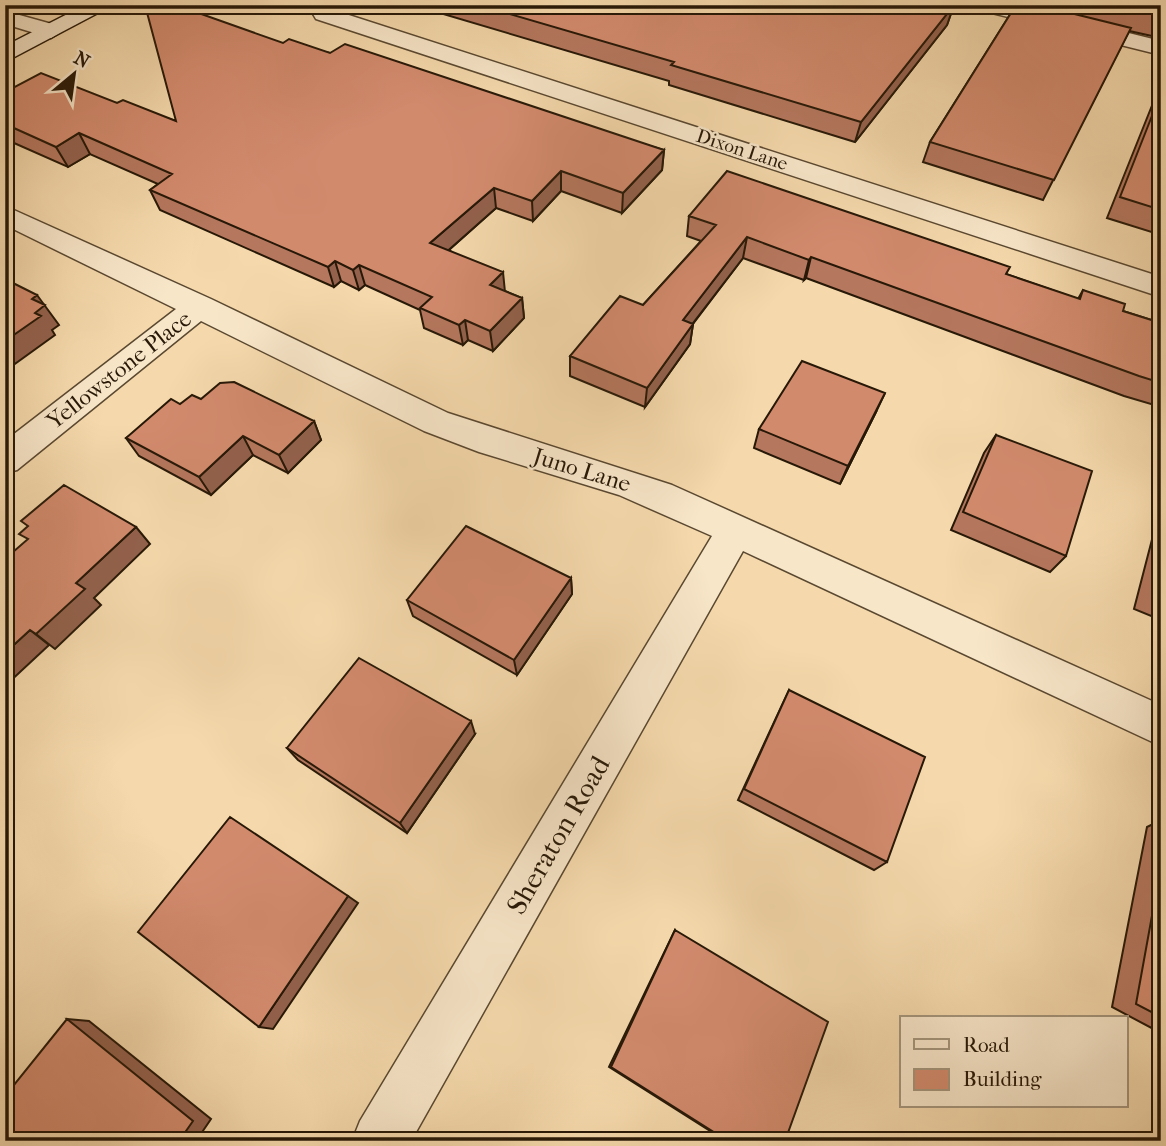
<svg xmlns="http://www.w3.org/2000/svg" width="1166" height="1146" font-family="'IM FELL French Canon',serif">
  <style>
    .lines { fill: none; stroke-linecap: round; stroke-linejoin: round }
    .street-casing { stroke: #5a4830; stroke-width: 3 }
    .secondary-casing { stroke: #271807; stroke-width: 3 }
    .street { fill: #f8e6c9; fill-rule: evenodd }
    .secondary { fill: #f8e6c9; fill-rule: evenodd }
    .wall { fill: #b5775e; stroke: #271807; stroke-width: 2 }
    .shaded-wall { fill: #93614c; stroke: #271807; stroke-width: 2 }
    .building { fill: #d28a6d; stroke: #271807; stroke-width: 2 }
    .labels { text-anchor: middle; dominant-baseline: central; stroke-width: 5; stroke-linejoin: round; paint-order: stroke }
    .far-street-label { font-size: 19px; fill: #271807; stroke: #f8e6c9 }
    .street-label { font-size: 23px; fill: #271807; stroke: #f8e6c9 }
    .near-street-label { font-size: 28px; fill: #271807; stroke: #f8e6c9 }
  </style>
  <rect width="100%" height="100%" fill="#f5d9ac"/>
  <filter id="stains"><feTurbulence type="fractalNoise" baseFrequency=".00286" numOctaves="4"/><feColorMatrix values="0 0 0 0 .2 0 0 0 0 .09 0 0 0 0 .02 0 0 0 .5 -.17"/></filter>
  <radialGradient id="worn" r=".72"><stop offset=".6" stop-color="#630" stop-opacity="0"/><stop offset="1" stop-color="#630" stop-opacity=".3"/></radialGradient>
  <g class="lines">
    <defs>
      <path id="street" d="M 977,5 L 1015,5 L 1161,41 L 1161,55 L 980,10 Z
        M 324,7 L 1161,277 L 1161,297 L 316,19 L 313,14 L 316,9 Z
        M 5,11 L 59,26 L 62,31 L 51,38 L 5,24 Z
        M 5,206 L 211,299 L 448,413 L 672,485 L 1161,705 L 1161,746 L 743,551 L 411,1141 L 352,1141 L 360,1121 L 712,536 L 619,495 L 479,452 L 424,431 L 201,321 L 17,470 L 5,473 L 5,441 L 176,309 L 5,225 Z"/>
      <path id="secondary" d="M 85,5 L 113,5 L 5,62 L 5,46 Z"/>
    </defs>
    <use href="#street" class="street-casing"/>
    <use href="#secondary" class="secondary-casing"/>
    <use href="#street" class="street"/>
    <use href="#secondary" class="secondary"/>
  </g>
  <path class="wall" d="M 423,5 L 954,5 L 947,25 L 855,142 L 669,85 L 669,81 L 423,8 Z
    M 1016,5 L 1161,5 L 1161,38 L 1129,31 L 1043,200 L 923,162 L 930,142 Z
    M 283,43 L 330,53 L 664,150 L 662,170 L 622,213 L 561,191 L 533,221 L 496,208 L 449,250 L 505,291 L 522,298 L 524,318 L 493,351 L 468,340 L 463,345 L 424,328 L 420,310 L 365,285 L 359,290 L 341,281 L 334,287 L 160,210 L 150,190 L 158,184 L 90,154 L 68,167 L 5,139 L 5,92 L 117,103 L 176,121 Z
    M 1161,83 L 1161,235 L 1107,218 Z
    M 689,216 L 1006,274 L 1078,299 L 1083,290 L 1123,311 L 1161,323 L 1161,407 L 1124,396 L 806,278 L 804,280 L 743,258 L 693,324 L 690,344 L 645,407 L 570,376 L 570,356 L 643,305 L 701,241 L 687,236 Z
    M 201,399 L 314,421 L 321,440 L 288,473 L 253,455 L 211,495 L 139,456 L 126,438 L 180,404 Z
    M 876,412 L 840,484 L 754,448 L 759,429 Z
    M 996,435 L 1066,556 L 1050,572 L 951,530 L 984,453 Z
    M 1161,520 L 1161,620 L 1134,609 L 1156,524 Z
    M 571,578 L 572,594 L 517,675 L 413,616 L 407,600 Z
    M 789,690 L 887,862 L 874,870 L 738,800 Z
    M 475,734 L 407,833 L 298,760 L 287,748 Z
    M 1161,820 L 1161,1033 L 1112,1007 L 1147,827 Z
    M 675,930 L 785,1141 L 726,1141 L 609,1067 Z"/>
  <path class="shaded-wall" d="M 954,5 L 947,25 L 855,142 L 861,122 Z
    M 79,133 L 90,154 L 68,167 L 56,147 Z
    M 664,150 L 662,170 L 622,213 L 623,193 Z
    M 561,171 L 561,191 L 533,221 L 532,201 Z
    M 494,188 L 496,208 L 434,263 L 430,243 Z
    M 747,237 L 743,258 L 680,340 L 683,320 Z
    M 811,257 L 806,278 L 804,280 L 809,260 Z
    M 335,261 L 341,281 L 334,287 L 328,267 Z
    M 359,265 L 365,285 L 359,290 L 353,270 Z
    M 503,272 L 505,292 L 490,285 Z
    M 37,295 L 59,325 L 52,330 L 55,335 L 5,371 L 5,341 L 35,313 L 32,299 Z
    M 522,298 L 524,318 L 493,351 L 490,331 Z
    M 465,320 L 468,340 L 463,345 L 459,325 Z
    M 693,324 L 690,344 L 645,407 L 647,388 Z
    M 885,393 L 876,412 L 840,484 L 848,466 Z
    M 314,421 L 321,440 L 288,473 L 279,455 Z
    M 243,436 L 253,455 L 211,495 L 199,477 Z
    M 136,527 L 150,544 L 94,598 L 101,605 L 55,649 L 36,634 L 76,583 Z
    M 571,578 L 572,594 L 517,675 L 514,660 Z
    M 30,630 L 49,645 L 5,686 L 5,653 Z
    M 471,721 L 475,734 L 407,833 L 400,823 Z
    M 348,896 L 358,903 L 273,1029 L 259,1027 Z
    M 67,1019 L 89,1021 L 211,1119 L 196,1141 L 179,1141 Z"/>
  <path class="building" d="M 145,5 L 176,5 L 283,43 L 289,39 L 330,53 L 345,44 L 664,150 L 623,193 L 561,171 L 532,201 L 494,188 L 430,243 L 503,272 L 490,285 L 522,298 L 490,331 L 465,320 L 459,325 L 420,308 L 432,297 L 359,265 L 353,270 L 335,261 L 328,267 L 150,190 L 172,174 L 79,133 L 56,147 L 5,124 L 5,92 L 41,73 L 117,103 L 123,100 L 176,121 Z
    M 479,5 L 954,5 L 861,122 L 671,65 L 674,62 Z
    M 1016,5 L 1038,5 L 1131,28 L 1054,180 L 930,142 Z
    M 1117,5 L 1161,5 L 1161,16 Z
    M 1161,93 L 1161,210 L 1120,197 Z
    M 727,171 L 1010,267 L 1006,274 L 1080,299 L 1083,290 L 1125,304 L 1123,311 L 1161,323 L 1161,383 L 1139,376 L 811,257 L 809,260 L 747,237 L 683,320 L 693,324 L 647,388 L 570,356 L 620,296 L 643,305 L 716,225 L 689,216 Z
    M 5,279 L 37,295 L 32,299 L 45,305 L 35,313 L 41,316 L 5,341 Z
    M 802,361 L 885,393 L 848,466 L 759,429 Z
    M 234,382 L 314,421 L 279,455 L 243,436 L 199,477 L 126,438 L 171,399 L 180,404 L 192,395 L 201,399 L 220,383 Z
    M 996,435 L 1092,471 L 1066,556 L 963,512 Z
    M 64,485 L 136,527 L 76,583 L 85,589 L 36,634 L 30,630 L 5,653 L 5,559 L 28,539 L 19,534 L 28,526 L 21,521 Z
    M 466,526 L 571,578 L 514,660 L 407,600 Z
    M 1161,562 L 1161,596 L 1153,592 Z
    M 359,658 L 471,721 L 400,823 L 287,748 Z
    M 789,690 L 925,757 L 887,862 L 744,789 Z
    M 230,817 L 348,896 L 259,1027 L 138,932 Z
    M 1161,866 L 1161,1017 L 1136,1004 Z
    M 675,930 L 828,1022 L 785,1141 L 728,1141 L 611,1067 Z
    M 67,1019 L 193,1121 L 179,1141 L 5,1141 L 5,1096 Z"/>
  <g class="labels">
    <g class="far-street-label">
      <text transform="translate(742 150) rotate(18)">Dixon Lane</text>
    </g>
    <g class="street-label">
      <text transform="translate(119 370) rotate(-38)">Yellowstone Place</text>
      <text transform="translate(582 470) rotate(17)">Juno Lane</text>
    </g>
    <g class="near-street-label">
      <text transform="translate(558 835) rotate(-60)">Sheraton Road</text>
    </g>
  </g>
  <rect width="1166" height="1146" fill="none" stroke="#f5d9ac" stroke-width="28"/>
  <rect x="7" y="7" width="1152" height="1132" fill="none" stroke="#271807" stroke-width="3.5"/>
  <rect x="14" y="14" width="1138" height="1118" fill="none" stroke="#271807" stroke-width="2"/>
  <rect x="900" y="1016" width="228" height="91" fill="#f8e6c9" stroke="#a4947b" stroke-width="2"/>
  <rect x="914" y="1039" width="35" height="10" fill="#f8e6c9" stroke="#a4947b" stroke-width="2"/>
  <text x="963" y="1052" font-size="21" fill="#271807">Road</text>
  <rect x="914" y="1069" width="35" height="21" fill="#d28a6d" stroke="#a4947b" stroke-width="2"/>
  <text x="963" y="1086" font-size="21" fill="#271807">Building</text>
  <g transform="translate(74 74) rotate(29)" stroke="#f8e6c9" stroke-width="5" paint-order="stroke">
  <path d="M0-5L12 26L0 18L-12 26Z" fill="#271807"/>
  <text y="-10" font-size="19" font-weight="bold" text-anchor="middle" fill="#271807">N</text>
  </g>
  <rect width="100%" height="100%" filter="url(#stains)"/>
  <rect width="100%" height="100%" fill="url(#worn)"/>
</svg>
